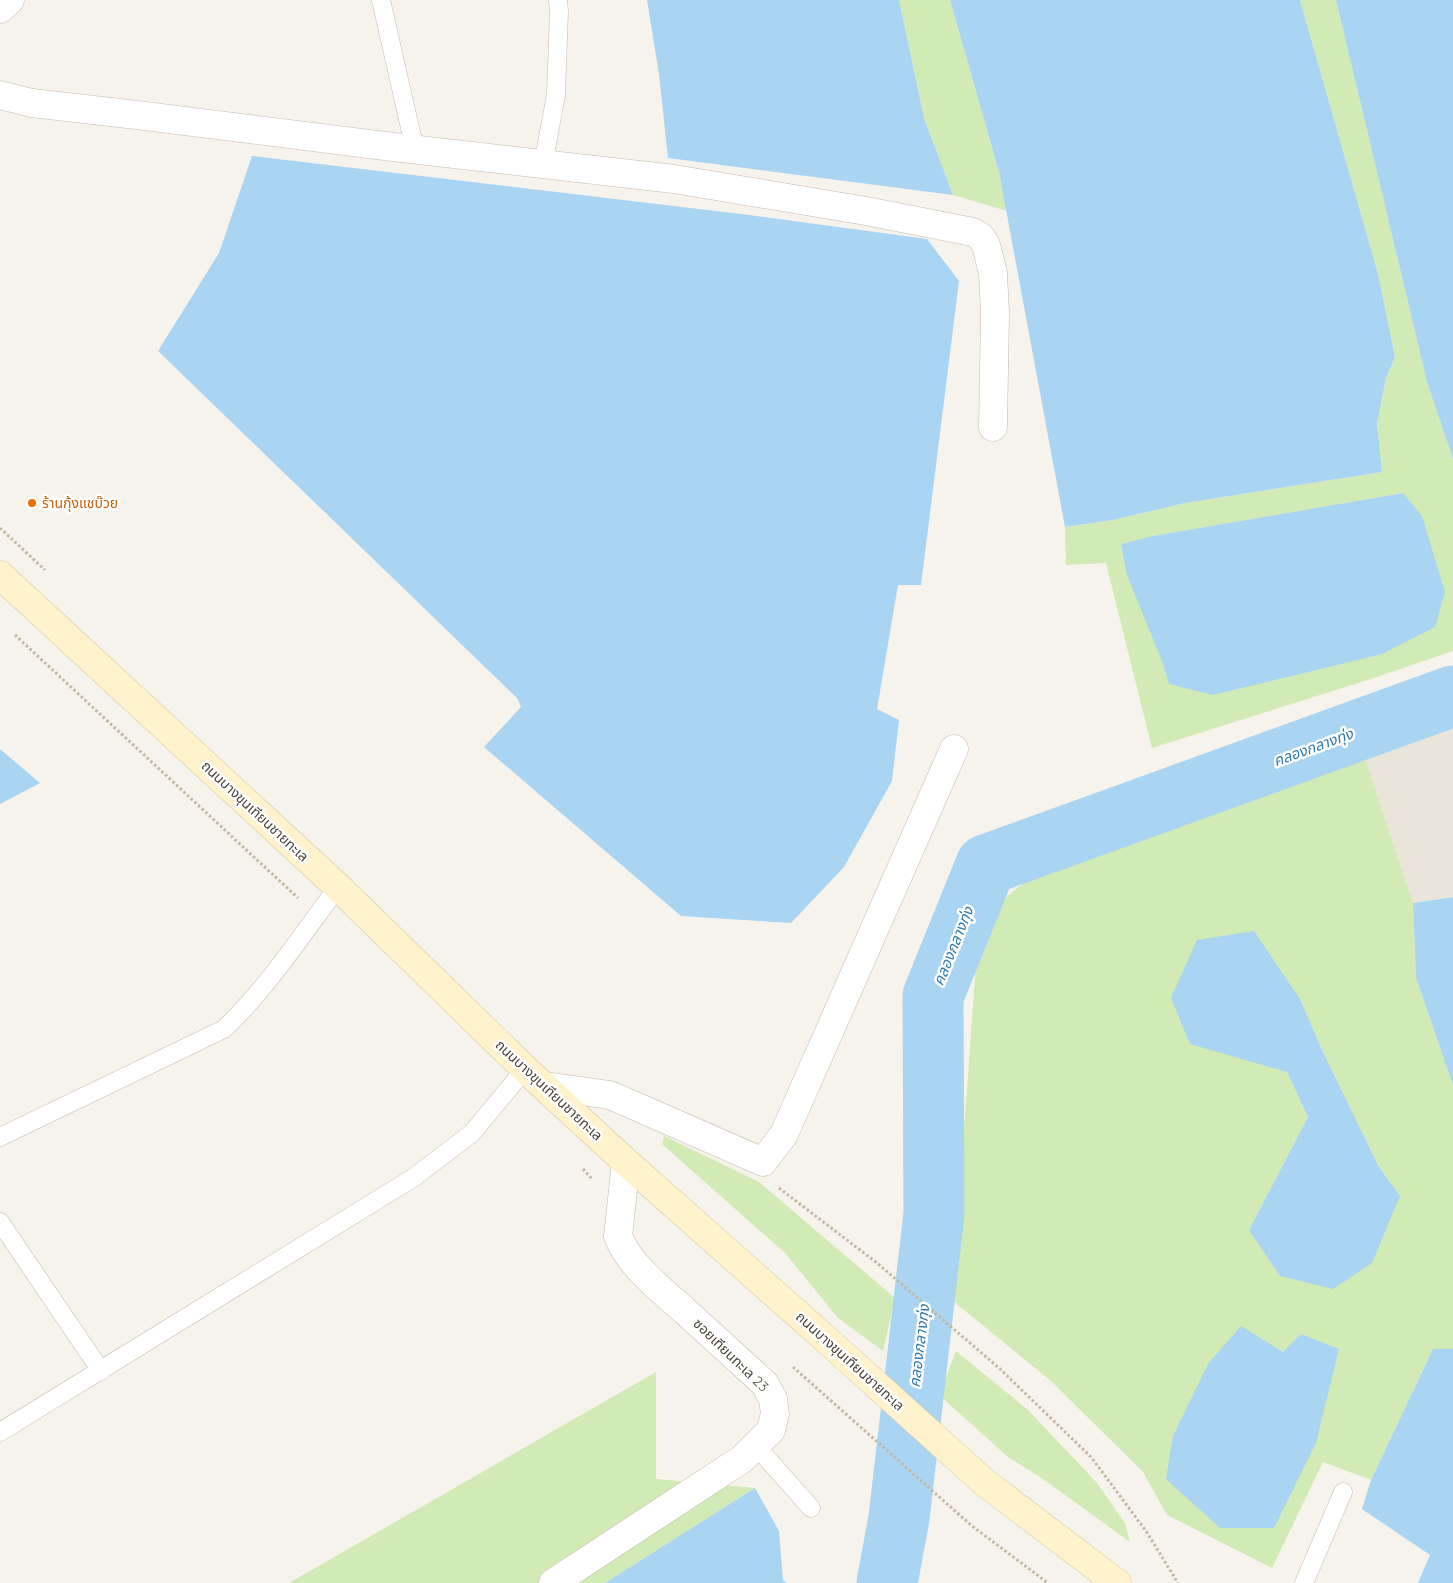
<svg xmlns="http://www.w3.org/2000/svg" width="1453" height="1583" font-family="Quicksand,'Noto Sans Thai',sans-serif">
  <style>
    .residential { fill: #eae5da }
    .green { fill: #d2eab5; fill-rule: evenodd }
    .water { fill: #a9d4f2 }
    .lines { fill: none; stroke-linecap: round; stroke-linejoin: round }
    .river { stroke: #a9d4f2; stroke-width: 61 }
    .lane-casing { stroke: #c2bbae; stroke-width: 19 }
    .street-casing { stroke: #c2bbae; stroke-width: 29 }
    .secondary-casing { stroke: #d6c79b; stroke-width: 29 }
    .path { stroke: #c4b79f; stroke-width: 3; stroke-dasharray: 2.5 2.5; stroke-linecap: butt }
    .lane { stroke: #fff; stroke-width: 18 }
    .street { stroke: #fff; stroke-width: 28 }
    .secondary { stroke: #fff3cd; stroke-width: 28 }
    .food-dot { fill: #e8710a; stroke: #fff; stroke-width: 2 }
    .labels { text-anchor: middle; dominant-baseline: central; stroke-width: 5; stroke-linejoin: round; paint-order: stroke }
    .food-label { font-size: 14px; fill: #c56008; stroke: #fff; text-anchor: start }
    .street-label { font-size: 14px; fill: #4b4439; stroke: #fff }
    .water-label { font-size: 15px; font-style: italic; fill: #2e7ab2; stroke: #fff }
  </style>
  <rect width="100%" height="100%" fill="#f6f3ec"/>
  <path class="residential" d="M 1453,719 L 1453,897 L 1413,903 L 1363,752 Z"/>
  <path class="green" d="M 899,0 L 950,0 L 999,172 L 1007,211 L 953,195 L 924,118 Z
    M 1300,0 L 1336,0 L 1427,382 L 1453,459 L 1453,651 L 1371,679 L 1152,748 L 1106,563 L 1066,565 L 1065,527 L 1113,520 L 1185,503 L 1382,472 L 1377,423 L 1386,378 L 1395,357 L 1378,274 ZM 1403,493 L 1170,684 L 1121,544 L 1154,536 Z
    M 1363,752 L 1413,903 L 1416,978 L 1453,1085 L 1453,1349 L 1433,1349 L 1371,1480 L 1323,1462 L 1272,1568 L 1167,1515 L 1143,1472 L 1051,1381 L 948,1297 L 960,1187 L 979,920 L 1033,875 ZM 1300,999 L 1322,1050 L 1379,1167 L 1400,1196 L 1249,1230 L 1308,1117 L 1287,1072 Z
    M 664,1136 L 759,1182 L 895,1298 L 883,1351 L 838,1318 L 785,1253 L 662,1144 Z
    M 956,1351 L 1028,1410 L 1097,1483 L 1125,1523 L 1130,1542 L 1040,1477 L 1008,1457 L 939,1395 Z
    M 656,1372 L 656,1479 L 755,1488 L 605,1583 L 289,1583 Z"/>
  <path class="water" d="M 647,0 L 899,0 L 924,118 L 953,195 L 668,158 L 659,74 Z
    M 950,0 L 1300,0 L 1378,274 L 1395,357 L 1386,378 L 1377,423 L 1382,472 L 1185,503 L 1113,520 L 1065,527 L 999,172 Z
    M 1336,0 L 1453,0 L 1453,459 L 1427,382 Z
    M 252,156 L 741,214 L 927,239 L 959,281 L 921,585 L 898,585 L 877,709 L 899,720 L 892,781 L 844,867 L 791,923 L 681,916 L 484,747 L 521,707 L 517,698 L 158,351 L 219,253 Z
    M 1403,493 L 1422,516 L 1445,592 L 1435,627 L 1382,654 L 1213,695 L 1169,684 L 1162,661 L 1127,575 L 1121,544 L 1153,536 Z
    M 0,749 L 40,783 L 0,804 Z
    M 1453,897 L 1453,1085 L 1416,978 L 1413,903 Z
    M 1254,931 L 1300,999 L 1322,1050 L 1379,1167 L 1400,1196 L 1372,1263 L 1333,1289 L 1280,1276 L 1249,1230 L 1308,1117 L 1287,1072 L 1190,1044 L 1171,998 L 1197,940 Z
    M 1241,1326 L 1283,1352 L 1301,1334 L 1339,1349 L 1316,1443 L 1274,1528 L 1220,1528 L 1166,1479 L 1173,1436 L 1208,1364 Z
    M 1433,1349 L 1453,1349 L 1453,1583 L 1418,1583 L 1430,1555 L 1362,1509 L 1371,1480 Z
    M 755,1488 L 779,1531 L 783,1580 L 787,1583 L 605,1583 Z"/>
  <g class="lines">
    <path class="river" d="M 887,1583 L 899,1518 L 934,1214 L 933,996 L 986,865 L 1453,696"/>
    <defs>
      <path id="lane" d="M 381,0 L 415,150
        M 543,165 L 556,95 L 559,11 L 558,0
        M 0,1137 L 224,1029 C 268,987 301,936 338,887
        M 0,1222 L 101,1371
        M 0,1432 L 413,1178 L 472,1133 L 525,1069
        M 756,1446 L 811,1508
        M 1304,1583 L 1343,1492"/>
      <path id="street" d="M 0,9 L 10,0
        M 0,95 L 32,103 L 137,115 L 393,147 L 674,179 L 866,211 L 973,232 L 981,237 L 986,245 L 993,273 L 995,313 L 993,427
        M 545,1086 L 610,1095 L 763,1162 L 784,1134 L 954,749
        M 553,1583 L 742,1459 L 771,1430 L 775,1414 L 773,1399 L 765,1384 C 739,1360 712,1336 686,1312 C 663,1291 629,1266 618,1236 L 626,1162"/>
      <path id="secondary" d="M 0,575 L 338,887 L 525,1069 L 626,1162 L 828,1341 L 984,1482 L 1117,1583"/>
    </defs>
    <use href="#lane" class="lane-casing"/>
    <use href="#street" class="street-casing"/>
    <use href="#secondary" class="secondary-casing"/>
    <path class="path" d="M 0,528 L 45,570
      M 15,635 L 298,898
      M 583,1169 L 592,1179
      M 779,1188 L 877,1263 L 999,1368 L 1091,1457 L 1146,1531 L 1178,1583
      M 793,1367 L 972,1526 L 1048,1583"/>
    <use href="#lane" class="lane"/>
    <use href="#street" class="street"/>
    <use href="#secondary" class="secondary"/>
  </g>
  <circle class="food-dot" cx="32" cy="503" r="5"/>
  <g class="labels">
    <g class="food-label">
      <text x="42" y="503">ร้านกุ้งแชบ๊วย</text>
    </g>
    <g class="street-label">
      <text transform="translate(255 811) rotate(43)">ถนนบางขุนเทียนชายทะเล</text>
      <text transform="translate(549 1090) rotate(43)">ถนนบางขุนเทียนชายทะเล</text>
      <text transform="translate(731 1355) rotate(44)">ซอยเทียนทะเล 23</text>
      <text transform="translate(850 1361) rotate(42)">ถนนบางขุนเทียนชายทะเล</text>
    </g>
    <g class="water-label">
      <text transform="translate(1313 747) rotate(-20)">คลองกลางทุ่ง</text>
      <text transform="translate(953 946) rotate(-68)">คลองกลางทุ่ง</text>
      <text transform="translate(919 1346) rotate(-83)">คลองกลางทุ่ง</text>
    </g>
  </g>
</svg>
